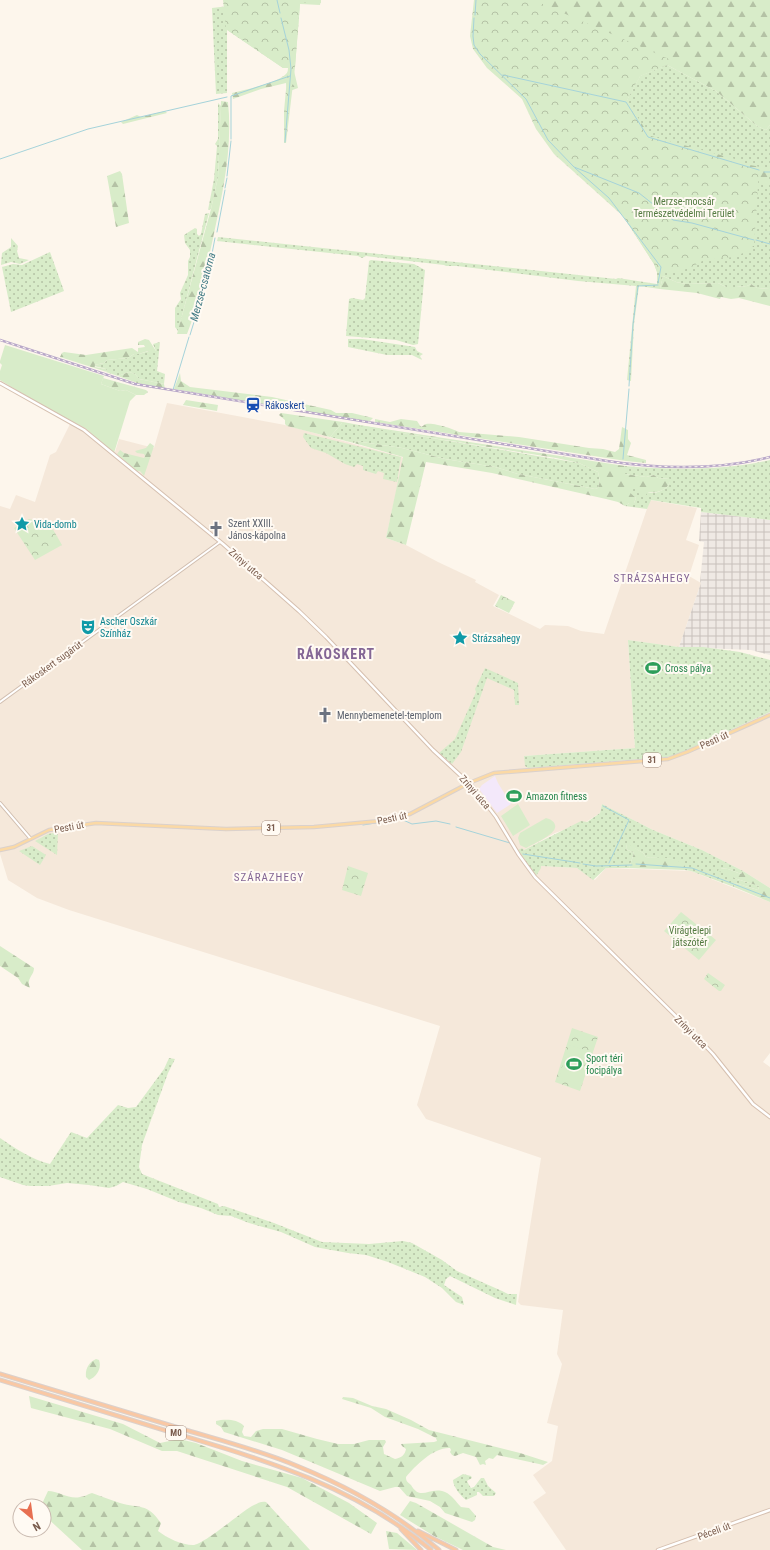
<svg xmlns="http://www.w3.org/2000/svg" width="770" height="1550" font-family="'Roboto Condensed',sans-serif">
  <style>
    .residential { fill: #f5e8da }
    .industrial { fill: url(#industrial-grid) }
    .education { fill: #f3e8fa }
    .grass { fill: url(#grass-dots) }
    .forest { fill: url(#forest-firs) }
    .park { fill: url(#park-crowns) }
    .garden { fill: #d8ecc9 }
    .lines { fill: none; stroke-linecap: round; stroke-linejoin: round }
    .stream { stroke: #a5d3da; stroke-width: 1 }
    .tertiary-casing { stroke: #d1beb0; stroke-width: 4 }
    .secondary-casing { stroke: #d6c0b0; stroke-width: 4.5 }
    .primary-casing { stroke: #dad1cd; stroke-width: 4.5 }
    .trunk-casing { stroke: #dad1cd; stroke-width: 5 }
    .tertiary { stroke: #fff; stroke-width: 2 }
    .secondary { stroke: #fff; stroke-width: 2.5 }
    .primary { stroke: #fbd9a5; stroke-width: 2.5 }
    .trunk { stroke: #f9c8a4; stroke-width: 3 }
    .rail-casing { stroke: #b9a8c9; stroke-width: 2.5 }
    .rail { stroke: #fffaf3; stroke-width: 1; stroke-dasharray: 3; stroke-linecap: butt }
    .labels { text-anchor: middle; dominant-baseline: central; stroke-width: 4; stroke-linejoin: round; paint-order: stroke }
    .shield { fill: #fffaf3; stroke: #a28b7f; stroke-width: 1 }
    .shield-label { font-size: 9px; font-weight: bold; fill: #7a5c4d }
    .park-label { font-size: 10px; fill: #537a41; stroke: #fffaf3 }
    .transit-label { font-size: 10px; fill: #164399; stroke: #fffaf3; text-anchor: start }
    .worship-label { font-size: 10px; fill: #5b616d; stroke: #fffaf3; text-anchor: start }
    .culture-label { font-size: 10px; fill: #0d838f; stroke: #fffaf3; text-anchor: start }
    .street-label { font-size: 10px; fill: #7a5c4d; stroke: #fffaf3 }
    .leisure-label { font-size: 10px; fill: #27864d; stroke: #fffaf3; text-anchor: start }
    .water-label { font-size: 11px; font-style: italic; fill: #437c86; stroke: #fffaf3 }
    .neighbourhood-label { font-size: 11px; letter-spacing: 1px; fill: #846695; stroke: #fffaf3 }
    .district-label { font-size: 14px; font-weight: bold; letter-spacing: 1px; fill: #846695; stroke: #fffaf3 }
  </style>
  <defs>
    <pattern id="industrial-grid" width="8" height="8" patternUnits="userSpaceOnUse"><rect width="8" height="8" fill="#efe9e4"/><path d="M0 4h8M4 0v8" fill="none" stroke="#c7c0bb"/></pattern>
    <pattern id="grass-dots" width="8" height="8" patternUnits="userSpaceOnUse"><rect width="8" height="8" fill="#d8ecc9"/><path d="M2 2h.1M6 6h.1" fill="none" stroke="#b4c2a5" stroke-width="1.8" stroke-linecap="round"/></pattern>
    <pattern id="forest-firs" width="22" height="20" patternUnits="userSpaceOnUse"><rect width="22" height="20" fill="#d8ecc9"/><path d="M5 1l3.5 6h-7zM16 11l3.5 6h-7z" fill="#b4c2a5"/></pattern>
    <pattern id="park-crowns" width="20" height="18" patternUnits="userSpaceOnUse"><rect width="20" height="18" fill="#d8ecc9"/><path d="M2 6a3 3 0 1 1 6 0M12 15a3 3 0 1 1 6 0" fill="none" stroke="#b4c2a5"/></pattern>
  </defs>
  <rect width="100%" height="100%" fill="#fdf6ec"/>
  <path class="residential" d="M 167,403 L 285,425 L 402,457 L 403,458 L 395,497 L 386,538 L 406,545 L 438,562 L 472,578 L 476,580 L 475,582 L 499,595 L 493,606 L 540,629 L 545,625 L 568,626 L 581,631 L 604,634 L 650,500 L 697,508 L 686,540 L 699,545 L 689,576 L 701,583 L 679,647 L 628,640 L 635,748 L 524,756 L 528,768 L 667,757 L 676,754 L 770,712 L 770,888 L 743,871 L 702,850 L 653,830 L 602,804 L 600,813 L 586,822 L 555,833 L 524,850 L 541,866 L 577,868 L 595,880 L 606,868 L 691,871 L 770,902 L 770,1053 L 763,1062 L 770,1067 L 770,1550 L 566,1550 L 533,1502 L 546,1493 L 533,1475 L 552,1461 L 558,1426 L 547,1423 L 562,1364 L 557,1354 L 563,1310 L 521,1305 L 518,1302 L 541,1158 L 426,1119 L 417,1105 L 440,1026 L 69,910 L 37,898 L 8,880 L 0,854 L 0,506 L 10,509 L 16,495 L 35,502 L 50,455 L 56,452 L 72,420 L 85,428 L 115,452 L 119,439 L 154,448 Z"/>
  <path class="industrial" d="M 701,512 L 770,520 L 770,655 L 751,650 L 679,647 L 701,583 L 700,582 L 704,542 L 699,541 Z"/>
  <path class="education" d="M 495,776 L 498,783 L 511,804 L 497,813 L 479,789 L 482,785 Z"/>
  <path class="grass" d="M 229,0 L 321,0 L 320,5 L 300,4 L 295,67 L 283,68 L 227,30 L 227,93 L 216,94 L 212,8 L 229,6 Z
    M 667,65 L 716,91 L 757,126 L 766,130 L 770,125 L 770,289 L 757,288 L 751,284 L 747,286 L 736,287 L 726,287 L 718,283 L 686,284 L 676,282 L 663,276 L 660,289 L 639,286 L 634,324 L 631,381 L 627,380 L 636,286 L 578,281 L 457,266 L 446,266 L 444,265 L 374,257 L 366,256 L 362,258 L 358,256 L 217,241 L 218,237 L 616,279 L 618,278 L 657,284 L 657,272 L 654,264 L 623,216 L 569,166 L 557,153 L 626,102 L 640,76 Z
    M 218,103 L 221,106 L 218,177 L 211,209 L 208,210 L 214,179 L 217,146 L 215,144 L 218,139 Z
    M 209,213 L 178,331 L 175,327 L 175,308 L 181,299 L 180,293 L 188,275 L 188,261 L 190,257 L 190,250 L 185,243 L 184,235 L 195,228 L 197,229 L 197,234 L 199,236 L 201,234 L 205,214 Z
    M 11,238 L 18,246 L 17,251 L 19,258 L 29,260 L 20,264 L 11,262 L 1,265 L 2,253 L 11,247 Z
    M 50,252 L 64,291 L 11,312 L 2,267 L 13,264 L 22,265 Z
    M 371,260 L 414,264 L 425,270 L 418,344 L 413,345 L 396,340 L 346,336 L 349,299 L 352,298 L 363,300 L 365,298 L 369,261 Z
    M 348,339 L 362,339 L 415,347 L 417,351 L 423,354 L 420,356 L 422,360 L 412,355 L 387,355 L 348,347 Z
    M 160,342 L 157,371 L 165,374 L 164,384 L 139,379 L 135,374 L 129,372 L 118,376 L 106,372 L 107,372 L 106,369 L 94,366 L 94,365 L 104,363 L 107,360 L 128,358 L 134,354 L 139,354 L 149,351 L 156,351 L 153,344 Z
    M 343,422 L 408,434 L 579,463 L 598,472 L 600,481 L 598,488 L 595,489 L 518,474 L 495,467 L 445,459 L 402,448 L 355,441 L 354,443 L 330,437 Z
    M 304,433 L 401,457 L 397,482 L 383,479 L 384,473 L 378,471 L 376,474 L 363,470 L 363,466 L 357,464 L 354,467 L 345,464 L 326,453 L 311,448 L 303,437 Z
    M 770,460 L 770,520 L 701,512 L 701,508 L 651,500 L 647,509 L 625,506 L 629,503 L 634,503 L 636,498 L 627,491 L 628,487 C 631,487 635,486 638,487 C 643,488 647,493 652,493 C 660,493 671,487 670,479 L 658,478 L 654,475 L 646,477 L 625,474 L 625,466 C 673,470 723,471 770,460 Z
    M 628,640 L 679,647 L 703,647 L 740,652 L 770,660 L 770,712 L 676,755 L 667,757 L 528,768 L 525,766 L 524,756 L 635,748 Z
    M 485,668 L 518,683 L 519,705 L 515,705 L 514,690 L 487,678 L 461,752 L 452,764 L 439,753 L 455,739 L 476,692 L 475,689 Z
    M 602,804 L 653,830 L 702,850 L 743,871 L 741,874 L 728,869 L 720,868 L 737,879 L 759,886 L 758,890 L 735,883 L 734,887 L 691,871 L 685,870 L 685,866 L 672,859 L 646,857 L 643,853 L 627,844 L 626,849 L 634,853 L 629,868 L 606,868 L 593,880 L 577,868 L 541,866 L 541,868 L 536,876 L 518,850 L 522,848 L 524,850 L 581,821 L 587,822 L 600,813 Z
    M 58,832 L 57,855 L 35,841 L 48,834 Z
    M 32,846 L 46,855 L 40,865 L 19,851 Z
    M 169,1058 L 175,1059 L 168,1073 L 142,1145 L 139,1167 L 142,1174 L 218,1204 L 219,1207 L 224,1206 L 274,1223 L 322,1242 L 369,1244 L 403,1241 L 412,1243 L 442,1260 L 457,1271 L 502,1291 L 508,1294 L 517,1294 L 516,1305 L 495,1298 L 450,1276 L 446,1279 L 444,1285 L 462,1297 L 464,1305 L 456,1302 L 442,1288 L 425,1277 L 388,1262 L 366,1255 L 348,1253 L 315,1247 L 281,1232 L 249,1223 L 231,1216 L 218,1215 L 201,1208 L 179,1202 L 147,1189 L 123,1182 L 116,1186 L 109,1188 L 89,1185 L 67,1183 L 48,1186 L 30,1186 L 23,1185 L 0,1177 L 0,1138 C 16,1149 31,1159 50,1164 L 71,1132 L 87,1138 L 118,1105 L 128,1108 L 136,1107 L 164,1069 Z
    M 463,1474 L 471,1476 L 472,1478 L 467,1481 L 469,1485 L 471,1488 L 474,1487 L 481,1478 L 484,1478 L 488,1486 L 496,1493 L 494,1496 L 483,1496 L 479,1492 L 477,1492 L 477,1495 L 466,1500 C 461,1496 453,1487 453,1480 Z"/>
  <path class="forest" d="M 529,0 L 770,0 L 770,125 L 766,130 L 757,126 L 716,91 L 667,65 L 640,76 L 627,100 L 647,132 L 651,136 L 735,159 L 745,164 L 770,169 L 770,177 L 767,177 L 769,181 L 765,185 L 761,182 L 760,178 L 757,172 L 646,138 Z
    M 288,71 L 294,71 L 298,88 L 287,92 L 286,83 L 261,89 L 233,99 L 232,93 C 244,90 284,82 288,71 Z
    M 221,101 L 228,102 C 233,150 222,196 212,243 C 205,274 199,304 187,334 L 177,334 L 211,209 L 218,177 Z
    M 165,111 L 167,113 L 123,124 L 121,122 L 137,115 L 141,117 Z
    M 120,171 L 122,174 L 129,223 L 116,227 L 107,176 Z
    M 663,276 L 676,282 L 686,284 L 718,283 L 726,287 L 736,287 L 747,286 L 751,284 L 757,288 L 770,289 L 770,306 L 739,298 L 731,299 L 721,297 L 720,299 L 697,293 L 660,289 Z
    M 145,339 L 149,340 L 156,351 L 152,353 L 148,351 L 139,354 L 134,354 L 128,358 L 107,360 L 104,363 L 94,365 L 95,367 L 106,369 L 107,372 L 60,357 L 62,353 L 64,352 L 86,355 L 132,348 L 138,352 L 138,348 L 145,347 L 144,345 L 138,345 L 138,342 Z
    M 129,372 L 135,374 L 139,379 L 164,384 L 165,389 L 137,383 L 118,376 Z
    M 180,373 L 181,381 L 190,387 L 272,397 L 331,410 L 336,413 L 352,413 L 373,418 L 369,422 L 174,389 Z
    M 103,378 L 146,390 L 148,392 L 144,395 L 136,395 L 126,390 L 120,391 L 101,384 Z
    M 186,400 L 218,405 L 217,411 L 183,405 Z
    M 281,413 L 343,422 L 330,437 L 287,426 L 285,424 L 285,420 L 279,415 Z
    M 375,419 L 390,422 L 401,419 L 417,421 L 421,427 C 422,427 425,424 426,424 C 433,422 454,429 459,432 L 519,437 L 589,448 L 603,449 L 615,452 L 619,449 L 622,427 L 628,430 L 628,439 L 631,443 L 627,455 L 646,460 L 646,463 L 626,461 L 375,422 Z
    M 359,425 L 625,466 L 625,474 L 646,477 L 654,475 L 658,478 L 671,479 C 669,489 658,494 648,492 L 645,496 L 640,495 L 637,491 L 638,487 L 628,487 L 628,491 L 636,498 L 634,503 L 629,503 L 625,506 L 618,502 L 606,499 L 492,473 L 426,462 L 406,545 L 386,538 L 403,457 L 354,443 L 355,441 L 402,448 L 445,459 L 495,467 L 518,474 L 595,489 L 598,488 L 600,481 L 598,472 L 579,463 L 556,458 L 358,426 Z
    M 150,443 L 154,446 L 144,476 L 140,471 L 137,471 L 117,454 L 120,450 L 124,453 L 144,458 L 145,456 L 144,454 L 137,453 L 135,451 L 146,448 Z
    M 627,843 L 643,853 L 646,857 C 658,858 677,856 685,866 L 685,870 L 629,868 L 634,853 L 626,849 Z
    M 719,868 L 728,869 L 741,874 L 743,871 L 770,888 L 770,902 L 734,887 L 735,883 L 758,890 L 759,886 L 737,879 L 718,871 Z
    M 0,946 L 34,968 C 34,976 26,978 30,988 L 22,984 L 18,978 L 0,966 Z
    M 96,1359 L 99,1360 C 102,1368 97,1377 89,1380 L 86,1377 C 85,1369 89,1362 96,1359 Z
    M 29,1396 L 123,1424 L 160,1443 L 179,1439 L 196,1443 L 242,1461 L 302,1478 L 349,1503 L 377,1523 L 371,1534 L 287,1487 L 177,1451 L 162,1451 L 110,1429 L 31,1408 Z
    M 343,1397 L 353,1398 L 372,1406 L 386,1409 L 411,1420 L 429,1430 L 520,1453 L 548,1462 L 543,1465 L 539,1464 L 497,1455 L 493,1459 L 489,1458 L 485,1461 L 486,1465 L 483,1464 L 480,1465 L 476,1457 L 463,1453 L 455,1456 L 452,1455 L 450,1452 L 451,1450 L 450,1448 C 434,1447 416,1465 406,1477 C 406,1482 408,1482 411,1485 C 421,1502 429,1486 445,1492 C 452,1495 456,1502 461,1507 L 469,1508 L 476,1516 L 475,1520 L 472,1522 L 445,1513 L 440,1507 L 430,1501 L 407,1496 L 399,1487 L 395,1487 L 380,1491 L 282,1450 L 224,1432 L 221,1427 L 216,1424 L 216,1421 C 225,1419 237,1419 244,1426 L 242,1432 L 244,1436 L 251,1437 L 256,1431 L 263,1429 L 282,1429 L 317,1439 L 338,1444 L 354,1444 L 369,1440 L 385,1440 L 386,1442 L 383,1447 L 384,1454 L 395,1459 C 401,1458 405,1455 406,1449 L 402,1446 L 401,1444 L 434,1442 L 437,1441 L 436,1438 L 418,1429 L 385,1417 L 371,1408 L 342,1399 Z
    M 48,1491 C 58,1491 70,1500 80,1497 C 84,1497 88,1494 92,1493 C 101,1496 110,1500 120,1503 C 140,1509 146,1502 161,1523 L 158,1531 C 167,1538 182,1545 193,1545 C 203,1545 240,1513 252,1506 C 257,1504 260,1501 266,1502 L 310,1550 L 82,1550 L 44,1515 L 44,1506 L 41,1506 Z
    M 410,1501 L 416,1503 L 493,1547 L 506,1550 L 463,1550 L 434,1536 L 400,1515 Z
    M 386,1531 L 397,1533 L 417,1550 L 389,1549 Z"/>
  <path class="park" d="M 223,0 L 321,0 L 321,3 L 300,3 L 295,67 L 286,143 L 284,143 L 284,111 L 288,68 L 283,68 L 226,29 Z
    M 474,0 L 536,0 L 538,2 L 669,59 L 667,65 L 640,76 L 626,102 L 648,137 L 759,170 L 754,247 L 752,247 L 750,250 L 734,257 L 704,260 L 690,268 L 675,272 L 657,272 L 654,264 L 623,216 L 554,154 L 536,129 L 522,99 L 487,68 L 473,49 L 470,36 Z
    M 29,519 L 38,521 L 47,519 L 62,545 L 35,560 L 14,528 Z
    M 501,595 L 515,602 L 509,613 L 495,606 Z
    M 348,866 L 368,873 L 361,896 L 342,890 Z
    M 681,912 L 716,940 L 699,960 L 664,931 Z
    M 708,973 L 725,985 L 721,991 L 719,991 L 704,979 Z
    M 572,1028 L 598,1037 L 580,1091 L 555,1082 Z"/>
  <path class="garden" d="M 5,345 L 104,376 L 101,384 L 120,391 L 126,390 L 136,395 L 130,401 L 114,453 L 85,428 L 38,403 L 0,380 L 0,371 L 2,365 L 0,363 L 0,361 Z
    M 662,662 L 661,672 L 646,675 L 644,664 Z
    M 518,804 L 530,825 L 513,836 L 501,816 Z
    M 546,818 C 550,819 554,821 555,825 C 558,834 533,844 526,848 L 520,845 L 518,838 L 520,833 Z
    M 569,1045 L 589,1051 L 578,1084 L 559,1077 Z"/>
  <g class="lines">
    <path class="stream" d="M 277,0 L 280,13
      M 475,15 L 476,0
      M 281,18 L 289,50 L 291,69 L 285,142
      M 474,18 L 473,36 L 474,45 L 480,54 L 526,99 L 548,140 L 574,167 L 639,193 L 673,220 L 692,223 L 754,240
      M 503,75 L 626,102 L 648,137 L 759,170
      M 231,139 L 231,96 L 290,76
      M 0,159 L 88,129 L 227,97
      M 575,168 L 609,198 L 661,267 L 658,283
      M 764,172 L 770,172
      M 227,176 L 231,141
      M 225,188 L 227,178
      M 217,232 L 225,190
      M 756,240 L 770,244
      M 190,335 L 207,280 L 215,238
      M 629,386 L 633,324 L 638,286 L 658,285
      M 179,391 L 173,390 L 189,337
      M 623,459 L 629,389
      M 603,806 L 629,820 L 609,863
      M 363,825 L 401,819 L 412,824 L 436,821 L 450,824
      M 456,827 L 510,843 L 516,852
      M 523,854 L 580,863
      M 583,864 L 596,866 L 632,865
      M 636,864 L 692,868 L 770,898"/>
    <defs>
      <path id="tertiary" d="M 0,702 L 220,542
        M 0,803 L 30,838"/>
      <path id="secondary" d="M 0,383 L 84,430 L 223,544 L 299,611 L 326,637 L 433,750 L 473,787 L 496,817 L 519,855 L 535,877 L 695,1035 L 713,1054 L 753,1104 L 770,1117
        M 658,1550 L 770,1510"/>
      <path id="primary" d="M 0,850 L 14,847 L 49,830 L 96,823 L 226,829 L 314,827 L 380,821 L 410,814 L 469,783 L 494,773 L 668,759 L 687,752 L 770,715"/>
      <path id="trunk" d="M 0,1374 C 60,1392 120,1410 179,1428 C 219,1440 259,1450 297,1466 C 349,1487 397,1514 439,1550
        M 0,1380 C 59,1398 118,1416 177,1434 C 268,1461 356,1487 431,1550
        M 401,1529 L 421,1550
        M 418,1531 L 456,1550"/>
    </defs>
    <use href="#tertiary" class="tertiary-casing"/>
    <use href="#secondary" class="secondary-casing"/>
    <use href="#primary" class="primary-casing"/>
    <use href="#trunk" class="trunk-casing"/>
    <use href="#tertiary" class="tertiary"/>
    <use href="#secondary" class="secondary"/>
    <use href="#primary" class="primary"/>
    <use href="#trunk" class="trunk"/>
    <defs>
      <path id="rail" d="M 0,340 L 135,384 L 607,461 C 660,469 718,470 770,457"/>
    </defs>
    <use href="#rail" class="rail-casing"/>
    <use href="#rail" class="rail"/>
  </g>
  <defs>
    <symbol id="station-bare" viewBox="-9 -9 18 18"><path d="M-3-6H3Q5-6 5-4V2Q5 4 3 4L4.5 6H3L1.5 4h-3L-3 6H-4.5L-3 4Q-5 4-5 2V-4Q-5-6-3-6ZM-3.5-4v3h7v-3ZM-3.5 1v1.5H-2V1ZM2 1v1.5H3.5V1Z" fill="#1a4fb4" stroke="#fffaf3" stroke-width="2.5" paint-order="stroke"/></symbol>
    <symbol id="sight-bare" viewBox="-9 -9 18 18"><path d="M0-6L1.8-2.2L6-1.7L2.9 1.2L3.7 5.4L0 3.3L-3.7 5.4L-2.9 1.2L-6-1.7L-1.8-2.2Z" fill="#0f9aa8" stroke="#fffaf3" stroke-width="2.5" paint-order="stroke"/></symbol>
    <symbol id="church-bare" viewBox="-9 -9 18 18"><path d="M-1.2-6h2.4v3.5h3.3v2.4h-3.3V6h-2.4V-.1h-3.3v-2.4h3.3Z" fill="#6b7280" stroke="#fffaf3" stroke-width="2.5" paint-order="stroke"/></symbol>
    <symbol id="theatre-bare" viewBox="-9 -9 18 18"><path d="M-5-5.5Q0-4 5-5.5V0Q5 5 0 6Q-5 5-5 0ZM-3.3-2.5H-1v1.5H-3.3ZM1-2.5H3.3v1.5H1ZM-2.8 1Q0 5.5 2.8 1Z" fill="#0f9aa8" stroke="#fffaf3" stroke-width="2.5" paint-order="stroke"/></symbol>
    <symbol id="stadium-bare" viewBox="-9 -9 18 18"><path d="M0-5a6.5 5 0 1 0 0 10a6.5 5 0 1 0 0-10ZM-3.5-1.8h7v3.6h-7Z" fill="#2e9e5b" stroke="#fffaf3" stroke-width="2.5" paint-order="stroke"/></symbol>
  </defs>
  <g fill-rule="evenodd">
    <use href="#station-bare" x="242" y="394" width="22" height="22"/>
    <use href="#sight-bare" x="11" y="513" width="22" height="22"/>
    <use href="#church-bare" x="205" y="518" width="22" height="22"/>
    <use href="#theatre-bare" x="77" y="616" width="22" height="22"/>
    <use href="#sight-bare" x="449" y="627" width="22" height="22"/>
    <use href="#stadium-bare" x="642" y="657" width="22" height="22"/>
    <use href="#church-bare" x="314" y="704" width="22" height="22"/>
    <use href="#stadium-bare" x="503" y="785" width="22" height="22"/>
    <use href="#stadium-bare" x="563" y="1053" width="22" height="22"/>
  </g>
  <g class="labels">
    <g class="shield">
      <rect x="643" y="753" width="18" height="14" rx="3"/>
      <rect x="262" y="821" width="18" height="14" rx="3"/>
      <rect x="166" y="1426" width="20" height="14" rx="3"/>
    </g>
    <g class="shield-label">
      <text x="652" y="760">31</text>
      <text x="271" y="828">31</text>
      <text x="176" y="1433">M0</text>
    </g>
    <g class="park-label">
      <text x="684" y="201">Merzse-mocsár<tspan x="684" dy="12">Természetvédelmi Terület</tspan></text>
      <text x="690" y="930">Virágtelepi<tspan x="690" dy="12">játszótér</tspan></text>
    </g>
    <g class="transit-label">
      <text x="265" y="405">Rákoskert</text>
    </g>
    <g class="worship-label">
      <text x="228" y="523">Szent XXIII.<tspan x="228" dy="12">János-kápolna</tspan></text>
      <text x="337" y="715">Mennybemenetel-templom</text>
    </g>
    <g class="culture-label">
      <text x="34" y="524">Vida-domb</text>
      <text x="100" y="621">Ascher Oszkár<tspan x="100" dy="12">Színház</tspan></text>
      <text x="472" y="638">Strázsahegy</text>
    </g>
    <g class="street-label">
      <text transform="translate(246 564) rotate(41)">Zrínyi utca</text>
      <text transform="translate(52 664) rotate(-36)">Rákoskert sugárút</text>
      <text transform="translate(714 740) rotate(-24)">Pesti út</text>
      <text transform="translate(475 792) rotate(49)">Zrínyi utca</text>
      <text transform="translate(392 818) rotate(-12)">Pesti út</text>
      <text transform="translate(69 827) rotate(-10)">Pesti út</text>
      <text transform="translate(691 1032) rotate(45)">Zrínyi utca</text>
      <text transform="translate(714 1531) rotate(-20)">Péceli út</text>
    </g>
    <g class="leisure-label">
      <text x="665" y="668">Cross pálya</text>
      <text x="526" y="796">Amazon fitness</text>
      <text x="586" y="1058">Sport téri<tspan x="586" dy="12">focipálya</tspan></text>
    </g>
    <g class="water-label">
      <text transform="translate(203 287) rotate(-75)">Merzse-csatorna</text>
    </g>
    <g class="neighbourhood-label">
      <text x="652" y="578">STRÁZSAHEGY</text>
      <text x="269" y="877">SZÁRAZHEGY</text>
    </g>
    <g class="district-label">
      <text x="336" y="654">RÁKOSKERT</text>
    </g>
  </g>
  <g transform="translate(32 1518) rotate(151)"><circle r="19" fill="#fffaf3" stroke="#cabbb1"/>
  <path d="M0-3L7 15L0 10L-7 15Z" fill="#e76f51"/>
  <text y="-6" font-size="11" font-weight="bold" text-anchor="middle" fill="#7a5c4d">N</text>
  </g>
</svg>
